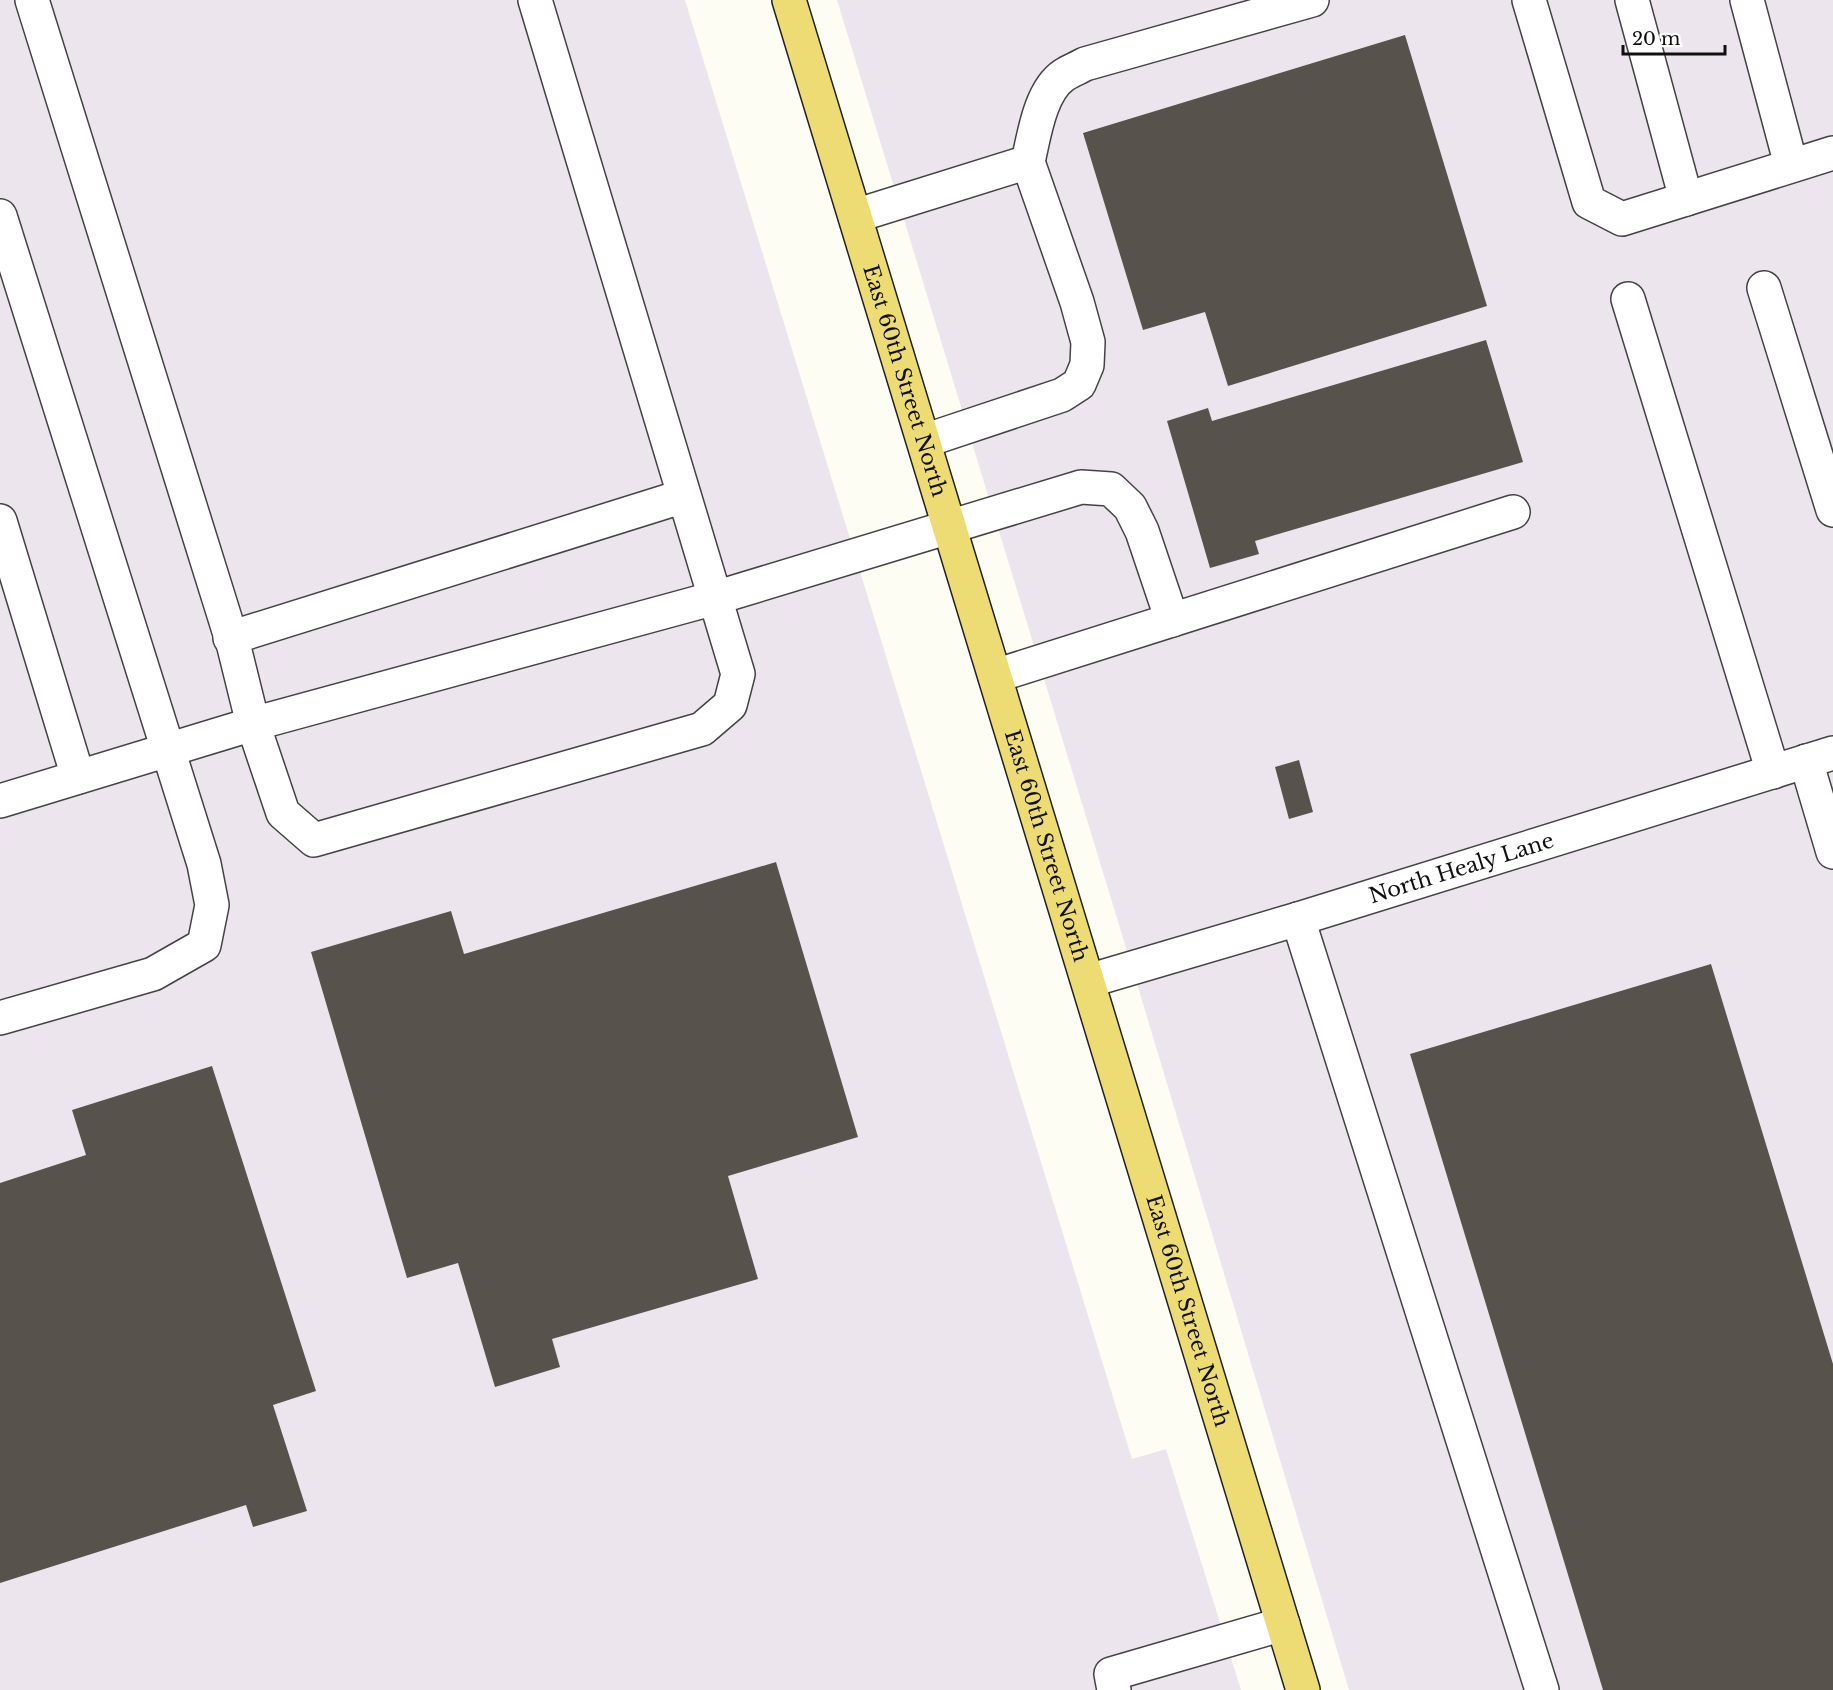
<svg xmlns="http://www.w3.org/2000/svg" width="1833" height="1690" font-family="'Libre Baskerville',serif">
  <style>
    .industrial { fill: #ede5ed }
    .building { fill: #58524d }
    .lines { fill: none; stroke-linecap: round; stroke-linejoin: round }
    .minor-casing { stroke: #434343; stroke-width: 36 }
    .major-casing { stroke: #212121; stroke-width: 36 }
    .minor { stroke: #fff; stroke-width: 33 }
    .major { stroke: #eddb74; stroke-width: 33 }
    .labels { text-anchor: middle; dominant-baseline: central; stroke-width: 6; stroke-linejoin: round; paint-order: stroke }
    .street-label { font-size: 21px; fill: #101010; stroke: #fff }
  </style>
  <rect width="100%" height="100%" fill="#fefdf4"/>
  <path class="industrial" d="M 0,0 L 685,0 L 1132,1459 L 1166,1449 L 1241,1690 L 0,1690 Z
    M 837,0 L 1833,0 L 1833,1690 L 1349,1690 L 1141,997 Z"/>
  <path class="building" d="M 1405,35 L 1487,306 L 1228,386 L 1205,312 L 1143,330 L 1083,133 Z
    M 1486,340 L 1523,462 L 1255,541 L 1259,554 L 1210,568 L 1167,421 L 1208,408 L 1212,421 Z
    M 1299,760 L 1313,812 L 1289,819 L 1275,767 Z
    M 776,862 L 858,1137 L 728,1176 L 758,1279 L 552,1339 L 560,1367 L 495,1387 L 458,1263 L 407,1278 L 311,952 L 451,911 L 464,954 Z
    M 1711,964 L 1833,1364 L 1833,1690 L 1603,1690 L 1410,1054 Z
    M 212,1066 L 316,1391 L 273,1405 L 307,1511 L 253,1527 L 246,1505 L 0,1583 L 0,1183 L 86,1155 L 72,1110 Z"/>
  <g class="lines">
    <defs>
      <g id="minor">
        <path d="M 32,0 L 234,647 L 253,724 L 283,813 L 314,840 L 702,729 L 730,705 L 738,674 L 535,0"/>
        <path d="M 1529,0 L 1589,202 L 1622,219 L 1833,153"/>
        <path d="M 1632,0 L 1686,199"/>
        <path d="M 1747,0 L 1791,165"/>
        <path d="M 1028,162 C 1034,136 1040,91 1064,75 C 1070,71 1078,68 1085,64 L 1312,0"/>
        <path d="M 0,216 L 204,864 L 212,905 L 204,945 L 153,974 L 0,1018"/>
        <path d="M 855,216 L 1028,162 L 1077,302 L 1088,342 L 1087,365 L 1079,384 L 1062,395 L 924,441"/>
        <path d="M 1764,288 L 1833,510"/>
        <path d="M 1628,299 L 1773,772"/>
        <path d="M 0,521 L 78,777"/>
        <path d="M 230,638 L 684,496"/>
        <path d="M 995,676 L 1513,512"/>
        <path d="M 1806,761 L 1833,852"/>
        <path d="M 0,801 L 253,724 L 715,598 L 1081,487 L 1111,489 L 1130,507 L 1142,531 L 1172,620"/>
        <path d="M 1298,919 L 1542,1690"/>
        <path id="s1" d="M 1088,981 L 1298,919 L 1833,753"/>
        <path d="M 1114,1690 L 1111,1674 L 1283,1624"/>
      </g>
      <g id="major">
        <path id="s2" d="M 789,0 L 1303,1690"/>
      </g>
    </defs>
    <use href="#minor" class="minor-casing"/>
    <use href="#major" class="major-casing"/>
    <use href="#minor" class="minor"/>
    <use href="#major" class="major"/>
  </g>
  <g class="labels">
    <g class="street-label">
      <text stroke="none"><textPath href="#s2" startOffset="398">East 60th Street North</textPath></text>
      <text stroke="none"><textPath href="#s2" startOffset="884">East 60th Street North</textPath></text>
      <text stroke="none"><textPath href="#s1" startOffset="390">North Healy Lane</textPath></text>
      <text stroke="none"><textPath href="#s2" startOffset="1370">East 60th Street North</textPath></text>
    </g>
  </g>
  <path d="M1623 45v9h102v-9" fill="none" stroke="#101010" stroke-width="3"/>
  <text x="1632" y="45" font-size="18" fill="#101010" stroke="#ffffff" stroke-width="4.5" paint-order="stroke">20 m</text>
</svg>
